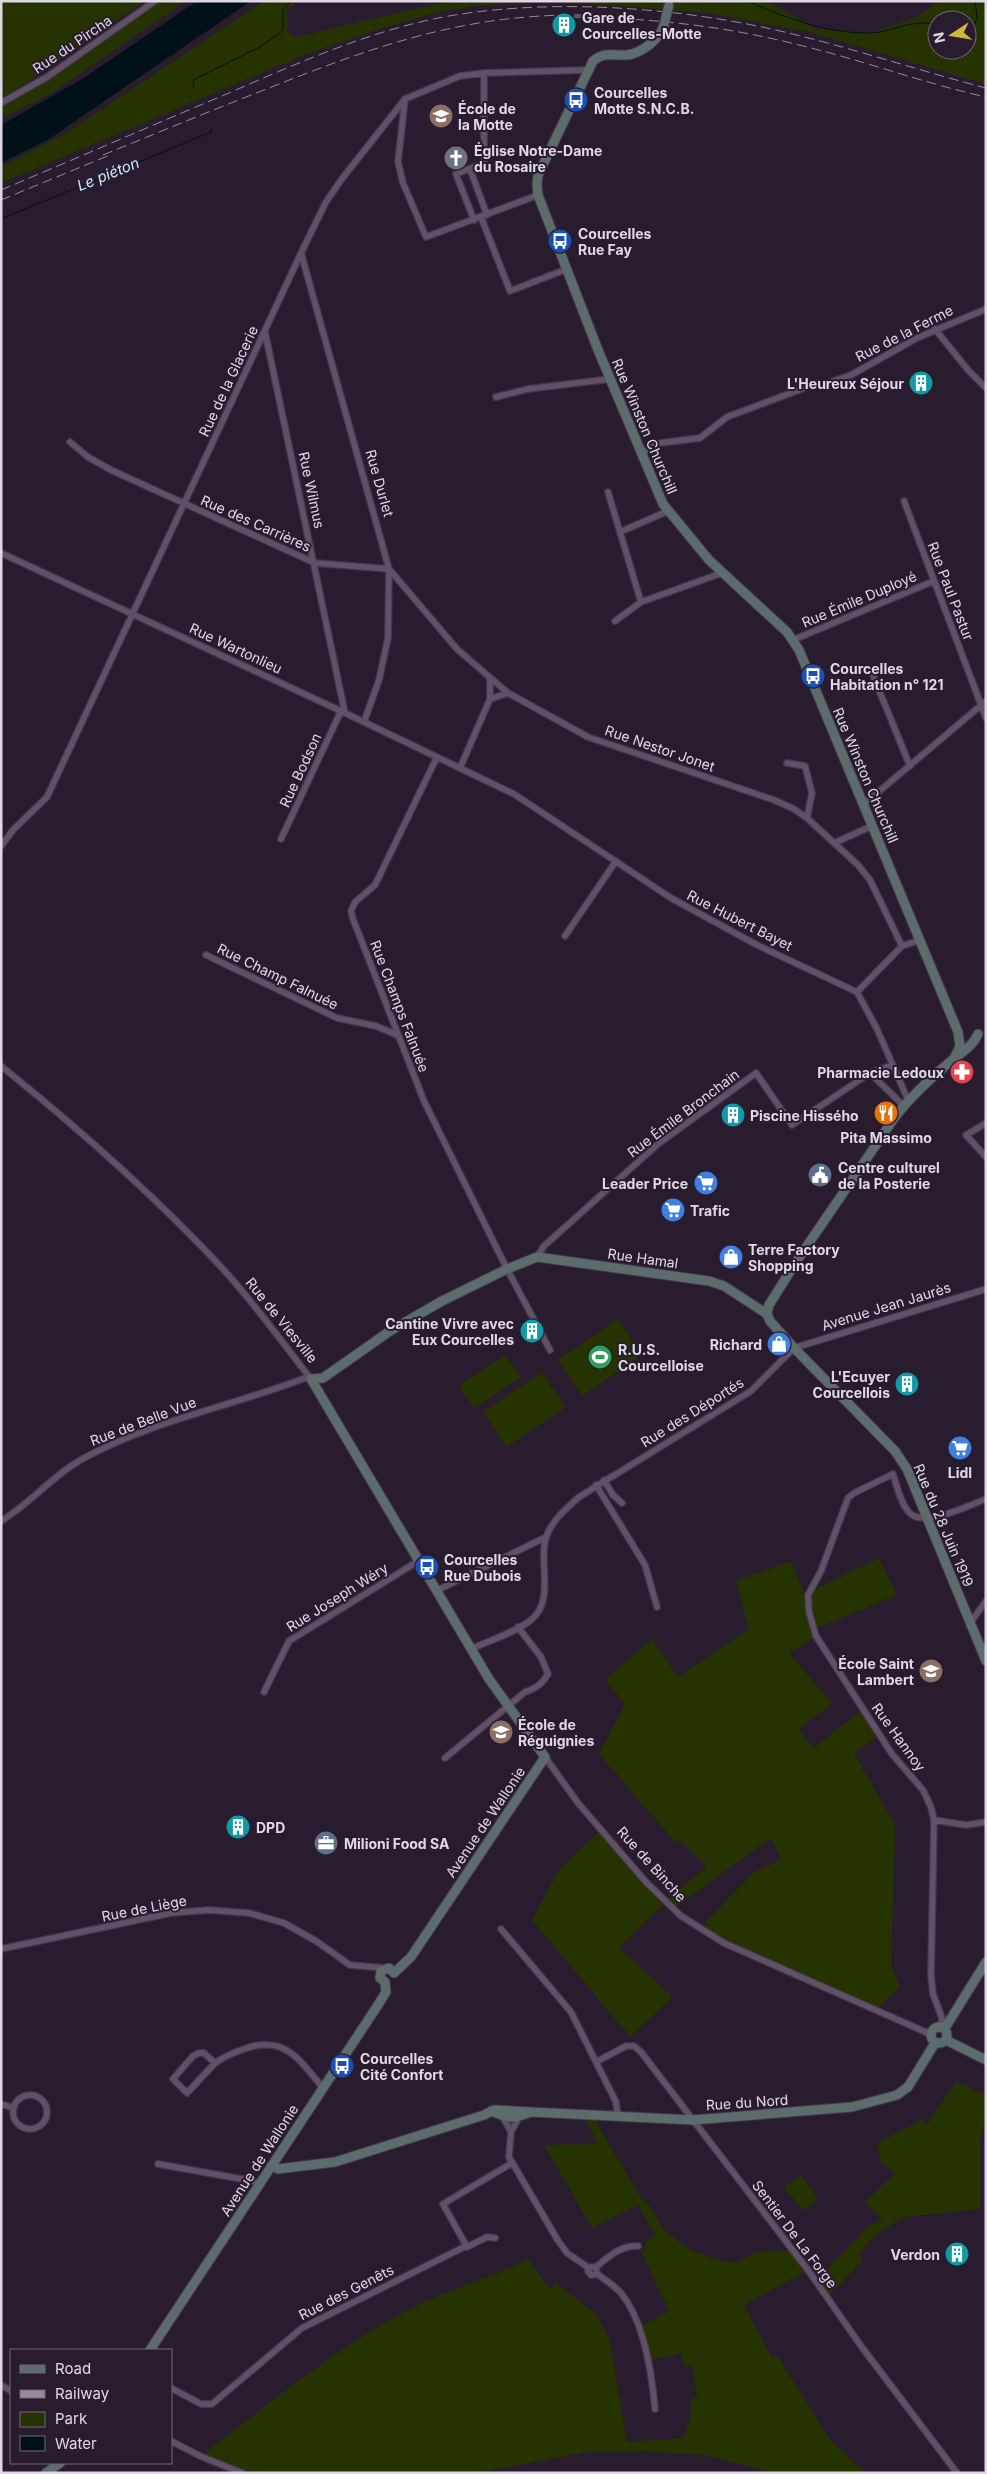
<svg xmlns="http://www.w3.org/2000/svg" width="987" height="2474" font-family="Inter,sans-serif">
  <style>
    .green { fill: #253301; fill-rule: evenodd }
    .water { fill: #001117 }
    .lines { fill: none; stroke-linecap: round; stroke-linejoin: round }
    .stream { stroke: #001117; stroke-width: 1 }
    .street-casing { stroke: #433848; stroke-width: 8 }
    .secondary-casing { stroke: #433848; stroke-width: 11 }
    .street { stroke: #605168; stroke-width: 5.5 }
    .secondary { stroke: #5c6b6b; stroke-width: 9 }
    .rail { stroke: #958b9b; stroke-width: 1; stroke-dasharray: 10 5; stroke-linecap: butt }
    .secondary-bridge-casing { stroke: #433848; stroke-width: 11; stroke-linecap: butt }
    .secondary-bridge { stroke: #5c6b6b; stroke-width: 9 }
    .labels { text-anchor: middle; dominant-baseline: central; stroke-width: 4; stroke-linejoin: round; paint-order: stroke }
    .poi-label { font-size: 14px; font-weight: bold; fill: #e0d8e5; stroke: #291c2f; text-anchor: start }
    .street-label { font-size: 14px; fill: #e0d8e5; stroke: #291c2f }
    .water-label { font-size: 15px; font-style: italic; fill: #c3ecf8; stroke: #291c2f }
  </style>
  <rect width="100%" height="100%" fill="#291c2f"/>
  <path class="green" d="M 1,1 L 145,1 L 1,100 Z
    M 156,1 L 186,1 L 52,93 L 1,119 L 1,101 L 78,55 Z
    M 264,1 L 298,1 L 287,10 L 287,31 L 295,37 L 449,1 L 666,1 L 663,9 L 541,1 L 474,6 L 439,12 L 379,29 L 302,56 L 1,183 L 1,167 L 68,132 Z
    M 674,1 L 767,1 L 816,29 L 869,33 L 916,18 L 938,1 L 986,1 L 986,84 L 809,32 L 707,13 L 672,10 ZM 937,20 L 967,20 L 967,50 L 937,50 Z
    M 618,1319 L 642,1355 L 582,1396 L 558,1360 Z
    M 505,1355 L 521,1377 L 474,1408 L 459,1386 Z
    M 542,1372 L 566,1407 L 506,1447 L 483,1412 Z
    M 879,1558 L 897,1595 L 817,1628 L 811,1600 L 814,1590 Z
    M 791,1561 L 805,1595 L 815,1637 L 789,1653 L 832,1703 L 799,1729 L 813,1748 L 861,1711 L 877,1737 L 854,1753 L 895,1825 L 891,1966 L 900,1987 L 878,2008 L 739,1946 L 702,1926 L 754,1872 L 781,1859 L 771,1838 L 674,1908 L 666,1900 L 707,1867 L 680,1840 L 676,1843 L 599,1754 L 625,1704 L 605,1680 L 652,1639 L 678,1677 L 749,1629 L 736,1581 Z
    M 601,1830 L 665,1903 L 619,1948 L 673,1997 L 630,2037 L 532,1920 L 559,1869 Z
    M 956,2082 L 986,2095 L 986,2111 L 980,2141 L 980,2209 L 904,2217 L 877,2234 L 858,2254 L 863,2260 L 827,2298 L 815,2281 L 857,2239 L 867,2226 L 883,2220 L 865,2202 L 895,2173 L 881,2162 L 877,2143 L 923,2119 L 927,2124 Z
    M 585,2118 L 595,2120 L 641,2198 L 650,2206 L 665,2231 L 689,2249 L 716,2260 L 736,2263 L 757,2252 L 794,2251 L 808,2270 L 744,2305 L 772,2358 L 777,2355 L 829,2438 L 865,2473 L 775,2473 L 704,2455 L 645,2451 L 587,2452 L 478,2473 L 242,2473 L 200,2456 C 270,2404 338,2345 416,2306 C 453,2288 492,2277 528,2259 L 550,2289 L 556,2283 L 597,2315 L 610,2341 L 627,2442 L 684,2438 L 691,2414 L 690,2398 L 697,2397 L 692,2365 L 684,2367 L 681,2353 L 648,2361 L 638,2327 L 669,2311 L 642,2253 L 647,2241 L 655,2235 L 638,2205 L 592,2228 L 544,2145 L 598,2144 Z
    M 801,2175 L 818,2199 L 803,2211 L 784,2187 Z"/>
  <path class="water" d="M 197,1 L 251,1 L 46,141 L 1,163 L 1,125 L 82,79 Z"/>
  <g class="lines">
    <path class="stream" d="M 748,1 C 787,19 827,33 869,33 C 891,33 916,16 937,26
      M 967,31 C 980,23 977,15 975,1
      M 194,87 L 193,80 L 260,47 L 281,32 L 283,30 L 283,10 L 291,1
      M 1,219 L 211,132 L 211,127"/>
    <defs>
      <path id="street" d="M 405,99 L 398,162 L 403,183 L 426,237 L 538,195
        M 1,103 L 47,77 L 155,1
        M 470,169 L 487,215
        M 481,217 L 510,291 L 567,269
        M 474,220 L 456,174 L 484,163 L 484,73
        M 301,253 L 389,569 L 388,638 L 379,680 L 364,722
        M 935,329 L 968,370 L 986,388
        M 265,332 L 345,713
        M 496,397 L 528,389 L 610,379
        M 70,442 L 88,457 L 111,470 L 315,563 L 389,569 L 457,649 L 508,693 L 588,737 L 774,800 L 794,809 L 807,818 L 858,865 L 870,880 L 902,946
        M 641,453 L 660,443 L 700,438 L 727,417 L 807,387 L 828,383 L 851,375 L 917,338 L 986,309
        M 608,492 L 641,602
        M 904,501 L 986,718
        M 620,532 L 668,511
        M 1,553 L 341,711 L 514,794 L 671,898 L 757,945 L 857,992
        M 615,621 L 641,602 L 722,573
        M 793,640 L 934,581
        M 872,673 L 910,766
        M 490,678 L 490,699
        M 437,757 L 375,885 L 355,902 L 351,911 L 353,919 L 424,1101 L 507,1269 L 550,1350
        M 787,763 L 805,766 L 812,793 L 807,818
        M 460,768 L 490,699 L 508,693
        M 863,805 L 986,701
        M 281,839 L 341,711
        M 834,843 L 872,826
        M 1,846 L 13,830 L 47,797 L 301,253 L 326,202 L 341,180 L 405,99 L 460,76 L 484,73 L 587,70
        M 565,936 L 616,861
        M 206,955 L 337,1018 L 376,1026 L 397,1035
        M 857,992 L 877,1029 L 908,1100
        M 857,992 L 902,946 L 920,940
        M 1,1066 C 78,1128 156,1197 223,1269 C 255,1304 282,1342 311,1379
        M 870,1073 L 904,1106
        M 986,1123 L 966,1135 L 986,1157
        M 537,1257 L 544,1246 L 658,1144 L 756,1073 L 792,1125 L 870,1073 L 892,1065
        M 604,1480 L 613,1495 L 622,1503
        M 596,1485 L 645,1565 L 657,1607
        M 1,1521 C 32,1502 54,1474 86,1457 C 155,1420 233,1406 305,1378 L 311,1379
        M 438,1590 L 546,1537
        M 970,1623 L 986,1601
        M 471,1649 C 490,1640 515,1633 531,1620 C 556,1600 537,1561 547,1535 C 553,1519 567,1508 579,1497 L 751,1391 L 794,1348 L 986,1289
        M 264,1692 L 289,1641 L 420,1560
        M 545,1757 L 578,1803 L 646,1882 L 681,1916 L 724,1943 L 930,2034
        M 445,1758 L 525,1692 C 535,1689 543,1684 548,1674 L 541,1657 L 518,1627
        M 934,1820 L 966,1825 L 986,1822
        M 501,1929 L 571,2012 L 616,2102 L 618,2117
        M 1,1949 L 171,1913 L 209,1910 L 249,1913 L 284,1923 L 316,1941 L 350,1965 L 384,1968
        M 941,2026 L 942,2018 L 933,1994 L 931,1975 L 934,1820 L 931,1807 L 923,1790 L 892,1754 L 816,1636 L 809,1612 L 808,1595 L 821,1571 L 848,1498 L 854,1493 L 893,1474 C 897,1486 900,1502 908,1511 C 921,1530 969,1505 986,1499
        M 199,2053 L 204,2053 L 215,2063 L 187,2093 L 173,2079 L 193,2056 Z
        M 596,2062 L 626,2046 L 634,2046 L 641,2052 L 808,2270 L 861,2346 L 957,2473
        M 215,2063 C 225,2056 235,2052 247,2048 C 286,2035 301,2062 323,2088
        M13 2112a17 17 0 1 1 34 0a17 17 0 1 1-34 0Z
        M 1,2104 L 14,2108
        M 505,2114 L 503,2117 L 511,2132
        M 517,2115 L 518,2119 L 511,2132 L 509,2157 L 557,2239 L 567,2253 L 589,2268
        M 158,2164 L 253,2181 L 260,2185
        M 495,2238 L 487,2237 L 467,2247 L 443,2204 L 512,2163
        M 596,2267 L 597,2274 L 591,2275 L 588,2271 L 591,2267 L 596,2267 C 608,2257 621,2245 638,2246
        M 597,2274 C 605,2280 615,2286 621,2293 C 644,2321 652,2375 655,2409
        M 1,2385 L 11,2391
        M 171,2388 L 201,2404 L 212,2404 L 302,2328 L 466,2246
        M 171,2441 L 200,2456 L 242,2473"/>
      <path id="secondary" d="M 664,25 C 660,39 641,54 626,55 C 612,56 605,51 593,61 L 538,175 L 537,184 L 538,195 L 598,350 L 663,504 L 709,560 L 787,632 L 799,650 L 958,1032 L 960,1046 L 954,1059
        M 978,1034 C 973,1046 961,1053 951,1061 C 931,1078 911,1096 895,1117 L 796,1262 L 769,1305 L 767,1314 L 770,1321 L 794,1348 L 895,1451 L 907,1469 L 986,1661
        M 311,1379 L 489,1679 L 545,1757 L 411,1957 L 394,1973
        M 311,1379 L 323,1378 L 390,1331 L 442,1301 L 507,1269 L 537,1257 L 709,1281 L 724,1286 L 767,1314
        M 385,1982 L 380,1978 L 381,1971 L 389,1968 L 394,1973
        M931 2035a8 8 0 1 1 16 0a8 8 0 1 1-16 0Z
        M 945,2028 L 986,1962
        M 946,2040 L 986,2060
        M 531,2112 L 693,2120 L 852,2107 L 897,2095 L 908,2087 L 935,2043
        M 272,2165 L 278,2169 L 335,2162 L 484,2115 L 494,2110 L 531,2112 C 512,2119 510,2119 491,2111
        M 150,2350 L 378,2005 L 386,1992 L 385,1982
        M 46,2473 L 60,2463"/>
    </defs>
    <use href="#street" class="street-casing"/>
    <use href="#secondary" class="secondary-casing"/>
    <use href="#street" class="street"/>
    <use href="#secondary" class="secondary"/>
    <path class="rail" d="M 574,17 C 650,18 725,26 799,45 C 862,60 923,83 986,97
      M 103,155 C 157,133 210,111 264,90 C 372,47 463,14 581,15
      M 1,190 C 77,158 153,125 229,93 C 298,63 365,33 438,18 C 531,0 639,5 731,21 C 818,36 901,66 986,88
      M 1,200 L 110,155"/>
    <defs>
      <path id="secondary-bridge" d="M 664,25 L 669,5"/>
    </defs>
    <use href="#secondary-bridge" class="secondary-bridge-casing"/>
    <use href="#secondary-bridge" class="secondary-bridge"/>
  </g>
  <defs>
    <symbol id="building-disc" viewBox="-11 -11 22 22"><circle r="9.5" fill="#0f9aa8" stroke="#291c2f"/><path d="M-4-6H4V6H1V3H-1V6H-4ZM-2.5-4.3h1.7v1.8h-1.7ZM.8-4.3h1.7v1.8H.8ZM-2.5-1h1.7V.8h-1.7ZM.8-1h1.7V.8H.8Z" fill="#fff"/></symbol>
    <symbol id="bus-disc" viewBox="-11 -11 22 22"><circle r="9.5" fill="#1a4fb4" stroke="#291c2f"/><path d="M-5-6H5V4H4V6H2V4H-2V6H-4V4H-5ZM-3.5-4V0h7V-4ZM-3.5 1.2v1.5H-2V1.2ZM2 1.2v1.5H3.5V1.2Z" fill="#fff"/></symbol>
    <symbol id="school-disc" viewBox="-11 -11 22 22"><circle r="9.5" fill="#8d6e63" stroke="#291c2f"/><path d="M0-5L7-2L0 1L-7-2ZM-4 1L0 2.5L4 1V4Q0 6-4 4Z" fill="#fff"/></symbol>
    <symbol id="church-disc" viewBox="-11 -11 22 22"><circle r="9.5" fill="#6b7280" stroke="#291c2f"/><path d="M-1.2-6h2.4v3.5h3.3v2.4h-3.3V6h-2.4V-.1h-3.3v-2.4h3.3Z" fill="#fff"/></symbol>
    <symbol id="pharmacy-disc" viewBox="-11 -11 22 22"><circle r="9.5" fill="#e0444e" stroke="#291c2f"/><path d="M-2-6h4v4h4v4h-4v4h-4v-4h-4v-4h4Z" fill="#fff"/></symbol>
    <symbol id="restaurant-disc" viewBox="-11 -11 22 22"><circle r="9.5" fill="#e8710a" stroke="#291c2f"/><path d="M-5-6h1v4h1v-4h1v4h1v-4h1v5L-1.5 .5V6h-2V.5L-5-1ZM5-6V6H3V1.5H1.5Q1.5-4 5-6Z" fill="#fff"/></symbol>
    <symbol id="civic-disc" viewBox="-11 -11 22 22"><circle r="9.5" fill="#5c6f8a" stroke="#291c2f"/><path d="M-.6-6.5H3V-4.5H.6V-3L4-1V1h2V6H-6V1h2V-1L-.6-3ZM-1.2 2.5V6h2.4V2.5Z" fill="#fff"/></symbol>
    <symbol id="supermarket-disc" viewBox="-11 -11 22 22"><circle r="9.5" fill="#3f7fe0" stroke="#291c2f"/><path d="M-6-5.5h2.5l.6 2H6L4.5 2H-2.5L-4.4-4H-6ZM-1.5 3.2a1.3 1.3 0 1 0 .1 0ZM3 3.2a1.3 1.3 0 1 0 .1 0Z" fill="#fff"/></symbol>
    <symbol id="shop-disc" viewBox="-11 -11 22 22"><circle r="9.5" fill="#3f7fe0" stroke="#291c2f"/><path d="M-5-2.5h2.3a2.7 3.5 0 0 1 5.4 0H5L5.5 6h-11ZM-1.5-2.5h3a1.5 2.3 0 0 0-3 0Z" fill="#fff"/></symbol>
    <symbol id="stadium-disc" viewBox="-11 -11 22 22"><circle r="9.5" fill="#2e9e5b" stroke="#291c2f"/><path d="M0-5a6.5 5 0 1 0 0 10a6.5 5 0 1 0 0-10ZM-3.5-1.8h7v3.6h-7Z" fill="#fff"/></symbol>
    <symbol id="office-disc" viewBox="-11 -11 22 22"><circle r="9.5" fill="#5c6f8a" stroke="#291c2f"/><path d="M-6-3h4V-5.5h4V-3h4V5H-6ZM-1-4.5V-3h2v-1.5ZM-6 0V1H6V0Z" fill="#fff"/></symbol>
  </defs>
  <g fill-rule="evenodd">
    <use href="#building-disc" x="550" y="11" width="28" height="28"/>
    <use href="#bus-disc" x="562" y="86" width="28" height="28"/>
    <use href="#school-disc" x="427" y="102" width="28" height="28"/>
    <use href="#church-disc" x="442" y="144" width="28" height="28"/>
    <use href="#bus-disc" x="546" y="227" width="28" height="28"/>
    <use href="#building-disc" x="907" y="369" width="28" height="28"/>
    <use href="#bus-disc" x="799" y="662" width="28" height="28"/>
    <use href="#pharmacy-disc" x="948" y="1058" width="28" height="28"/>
    <use href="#restaurant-disc" x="872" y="1099" width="28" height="28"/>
    <use href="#building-disc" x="719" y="1101" width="28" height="28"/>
    <use href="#civic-disc" x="806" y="1161" width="28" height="28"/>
    <use href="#supermarket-disc" x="692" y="1169" width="28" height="28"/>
    <use href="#supermarket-disc" x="659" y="1196" width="28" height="28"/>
    <use href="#shop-disc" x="717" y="1243" width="28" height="28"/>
    <use href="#building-disc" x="518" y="1317" width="28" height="28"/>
    <use href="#shop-disc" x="765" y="1330" width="28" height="28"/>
    <use href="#stadium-disc" x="586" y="1343" width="28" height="28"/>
    <use href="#building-disc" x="893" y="1370" width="28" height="28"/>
    <use href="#supermarket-disc" x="946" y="1434" width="28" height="28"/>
    <use href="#bus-disc" x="413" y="1553" width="28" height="28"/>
    <use href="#school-disc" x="917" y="1657" width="28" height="28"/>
    <use href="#school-disc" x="487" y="1718" width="28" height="28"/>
    <use href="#building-disc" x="224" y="1813" width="28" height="28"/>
    <use href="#office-disc" x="312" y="1829" width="28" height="28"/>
    <use href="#bus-disc" x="328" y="2052" width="28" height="28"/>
    <use href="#building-disc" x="943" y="2240" width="28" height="28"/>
  </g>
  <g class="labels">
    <g class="poi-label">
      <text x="582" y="17">Gare de<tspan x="582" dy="16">Courcelles-Motte</tspan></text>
      <text x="594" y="92">Courcelles<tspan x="594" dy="16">Motte S.N.C.B.</tspan></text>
      <text x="458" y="108">École de<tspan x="458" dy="16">la Motte</tspan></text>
      <text x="474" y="150">Église Notre-Dame<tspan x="474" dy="16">du Rosaire</tspan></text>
      <text x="578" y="233">Courcelles<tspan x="578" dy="16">Rue Fay</tspan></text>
      <text x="904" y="383" text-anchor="end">L'Heureux Séjour</text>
      <text x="830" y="668">Courcelles<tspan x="830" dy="16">Habitation n° 121</tspan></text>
      <text x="944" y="1072" text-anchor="end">Pharmacie Ledoux</text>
      <text x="750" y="1115">Piscine Hissého</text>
      <text x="886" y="1137" text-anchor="middle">Pita Massimo</text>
      <text x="838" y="1167">Centre culturel<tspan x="838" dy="16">de la Posterie</tspan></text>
      <text x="688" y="1183" text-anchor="end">Leader Price</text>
      <text x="690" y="1210">Trafic</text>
      <text x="748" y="1249">Terre Factory<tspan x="748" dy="16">Shopping</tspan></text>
      <text x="514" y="1323" text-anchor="end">Cantine Vivre avec<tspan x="514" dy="16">Eux Courcelles</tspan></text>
      <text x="762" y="1344" text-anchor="end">Richard</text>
      <text x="618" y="1349">R.U.S.<tspan x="618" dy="16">Courcelloise</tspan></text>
      <text x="890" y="1376" text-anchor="end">L'Ecuyer<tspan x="890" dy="16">Courcellois</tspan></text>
      <text x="960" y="1472" text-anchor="middle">Lidl</text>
      <text x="444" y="1559">Courcelles<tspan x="444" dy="16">Rue Dubois</tspan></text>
      <text x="914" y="1663" text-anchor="end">École Saint<tspan x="914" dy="16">Lambert</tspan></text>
      <text x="518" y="1724">École de<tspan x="518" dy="16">Réguignies</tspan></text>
      <text x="256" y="1827">DPD</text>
      <text x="344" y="1843">Milioni Food SA</text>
      <text x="360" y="2058">Courcelles<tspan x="360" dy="16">Cité Confort</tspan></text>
      <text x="940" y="2254" text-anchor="end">Verdon</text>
    </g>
    <g class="street-label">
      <text transform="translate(72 44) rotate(-34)">Rue du Pircha</text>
      <text transform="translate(904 333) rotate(-27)">Rue de la Ferme</text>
      <text transform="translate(228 381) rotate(-65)">Rue de la Glacerie</text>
      <text transform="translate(645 426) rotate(67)">Rue Winston Churchill</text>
      <text transform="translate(380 483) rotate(74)">Rue Durlet</text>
      <text transform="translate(312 490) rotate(78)">Rue Wilmus</text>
      <text transform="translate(256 523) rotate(24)">Rue des Carrières</text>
      <text transform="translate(951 591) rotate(69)">Rue Paul Pastur</text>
      <text transform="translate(859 599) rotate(-23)">Rue Émile Duployé</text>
      <text transform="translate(236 648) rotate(25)">Rue Wartonlieu</text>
      <text transform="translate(660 748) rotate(19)">Rue Nestor Jonet</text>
      <text transform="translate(300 770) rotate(-65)">Rue Bodson</text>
      <text transform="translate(866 775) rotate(67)">Rue Winston Churchill</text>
      <text transform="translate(740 920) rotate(27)">Rue Hubert Bayet</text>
      <text transform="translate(278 976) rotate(26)">Rue Champ Falnuée</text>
      <text transform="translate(400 1006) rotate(69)">Rue Champs Falnuée</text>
      <text transform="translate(683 1113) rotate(-37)">Rue Émile Bronchain</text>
      <text transform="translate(643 1258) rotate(8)">Rue Hamal</text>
      <text transform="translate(886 1306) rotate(-17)">Avenue Jean Jaurès</text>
      <text transform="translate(282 1320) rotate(51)">Rue de Viesville</text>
      <text transform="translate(692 1412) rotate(-32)">Rue des Déportés</text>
      <text transform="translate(143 1421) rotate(-21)">Rue de Belle Vue</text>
      <text transform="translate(944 1525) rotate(67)">Rue du 28 Juin 1919</text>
      <text transform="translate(337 1597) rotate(-32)">Rue Joseph Wéry</text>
      <text transform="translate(899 1737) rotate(54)">Rue Hannoy</text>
      <text transform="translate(485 1822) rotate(-56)">Avenue de Wallonie</text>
      <text transform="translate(652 1864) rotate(48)">Rue de Binche</text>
      <text transform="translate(144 1908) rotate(-11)">Rue de Liège</text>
      <text transform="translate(747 2102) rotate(-4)">Rue du Nord</text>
      <text transform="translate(259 2160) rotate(-57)">Avenue de Wallonie</text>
      <text transform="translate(795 2234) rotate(53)">Sentier De La Forge</text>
      <text transform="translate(346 2292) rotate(-27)">Rue des Genêts</text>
    </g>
    <g class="water-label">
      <text transform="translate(108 174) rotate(-22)">Le piéton</text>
    </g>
  </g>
  <rect width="987" height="2474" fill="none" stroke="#e0d8e5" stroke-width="5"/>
  <rect x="10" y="2349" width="162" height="115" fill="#291c2f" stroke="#726778"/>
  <rect x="20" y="2365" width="25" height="8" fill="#5c6b6b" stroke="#726778"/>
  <text x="55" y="2374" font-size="15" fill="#e0d8e5">Road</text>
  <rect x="20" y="2390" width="25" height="8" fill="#958b9b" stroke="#726778"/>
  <text x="55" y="2399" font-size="15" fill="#e0d8e5">Railway</text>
  <rect x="20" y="2412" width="25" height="15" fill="#253301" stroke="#726778"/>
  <text x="55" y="2424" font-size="15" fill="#e0d8e5">Park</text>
  <rect x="20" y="2436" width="25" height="15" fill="#001117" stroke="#726778"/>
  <text x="55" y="2449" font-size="15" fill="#e0d8e5">Water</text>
  <g transform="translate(952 35) rotate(258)"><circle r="24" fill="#291c2f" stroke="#726778"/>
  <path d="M0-4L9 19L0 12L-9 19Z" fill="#ceb837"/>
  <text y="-8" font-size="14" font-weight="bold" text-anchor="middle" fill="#e0d8e5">N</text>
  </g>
</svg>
